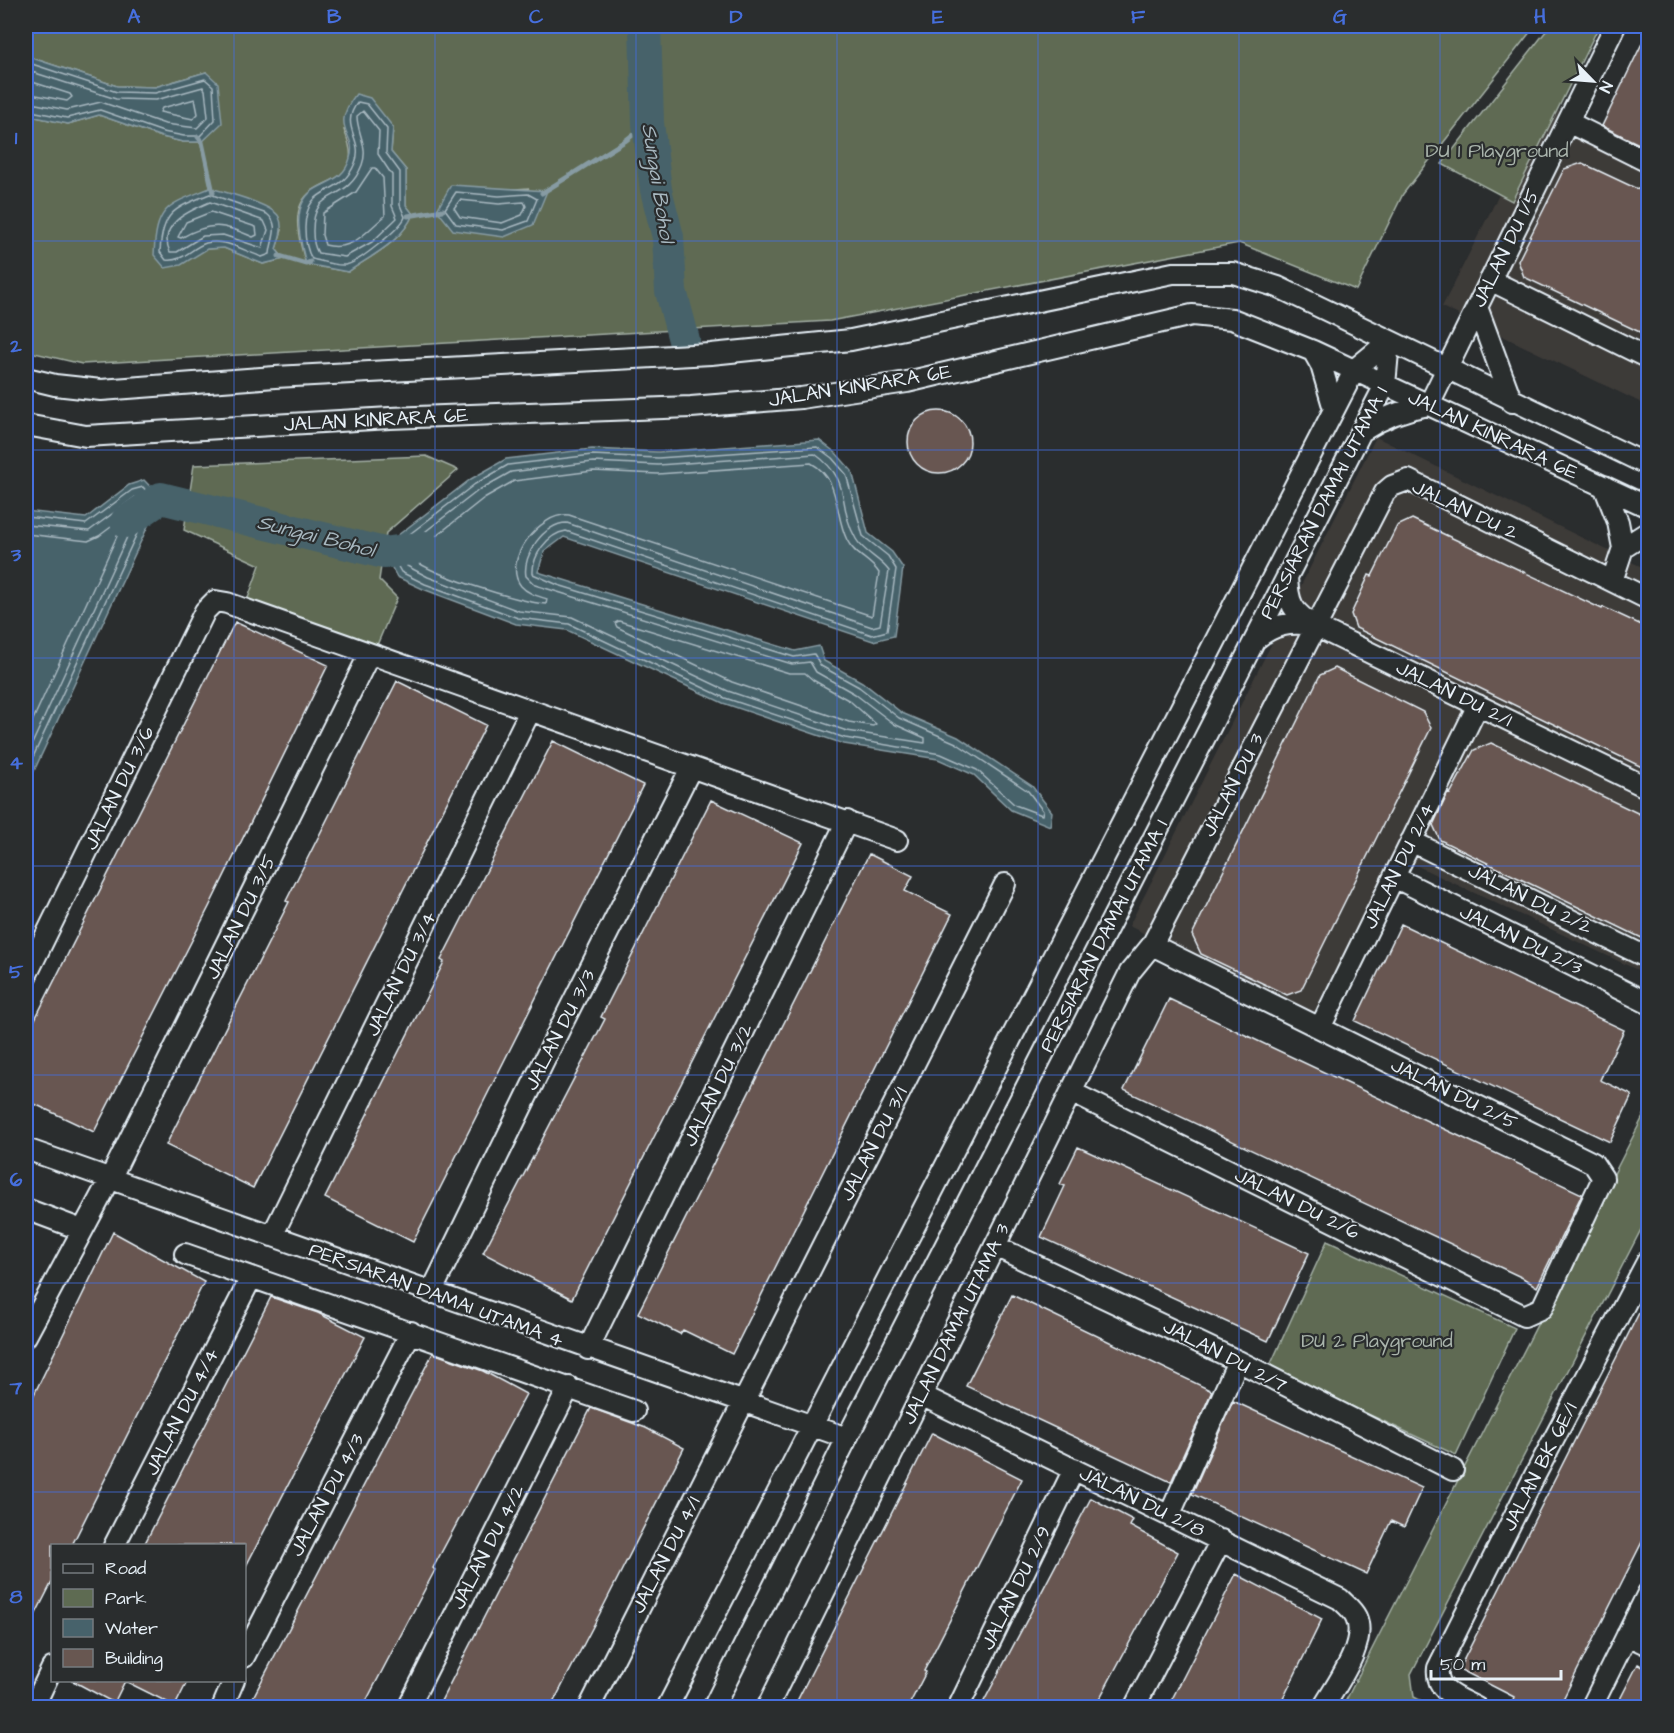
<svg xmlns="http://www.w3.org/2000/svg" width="1674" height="1733" font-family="'Architects Daughter',sans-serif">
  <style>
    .built { fill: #3d3a38 }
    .green { fill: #5e6b52; stroke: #a3aea5; stroke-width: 1.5; fill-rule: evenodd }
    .water { fill: #47626b; stroke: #879ba3; stroke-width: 1.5 }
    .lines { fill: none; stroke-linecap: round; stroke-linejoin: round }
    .shore { stroke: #a8b8c0; stroke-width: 1.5 }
    .stream { stroke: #879ba3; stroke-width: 5 }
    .river { stroke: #47626b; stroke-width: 32 }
    .building { fill: #685751; stroke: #e8f1f8; stroke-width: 1.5 }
    .minor-casing { stroke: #e8f1f8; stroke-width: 24 }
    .minor { stroke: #2a2d2e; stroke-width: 20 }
    .grid { fill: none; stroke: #466fde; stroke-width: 1.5; stroke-opacity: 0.55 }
    .labels { text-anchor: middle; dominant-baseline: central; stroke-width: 4.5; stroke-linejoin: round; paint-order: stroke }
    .park-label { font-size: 20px; fill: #aab5ad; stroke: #2a2d2e }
    .street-label { font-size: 20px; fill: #e8f1f8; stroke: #2a2d2e }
    .water-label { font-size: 21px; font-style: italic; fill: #a8b8c0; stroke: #2a2d2e }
    .neatline { fill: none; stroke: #466fde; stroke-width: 2 }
    .grid-label { font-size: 20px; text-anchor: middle; font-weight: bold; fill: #466fde }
  </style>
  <rect width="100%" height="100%" fill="#2a2d2e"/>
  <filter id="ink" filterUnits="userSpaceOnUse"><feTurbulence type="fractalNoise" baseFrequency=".0167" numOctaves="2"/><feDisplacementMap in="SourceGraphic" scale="12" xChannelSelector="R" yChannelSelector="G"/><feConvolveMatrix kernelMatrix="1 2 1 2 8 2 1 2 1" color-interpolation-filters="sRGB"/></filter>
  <g filter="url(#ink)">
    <path class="built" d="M 1545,104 L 1648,155 L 1648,406 L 1442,307 Z
      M 1376,437 L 1648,570 L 1648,975 L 1411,863 L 1330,1025 L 1129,926 Z"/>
    <path class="green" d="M 26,26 L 1535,26 L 1403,194 L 1356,290 L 1239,243 L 830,321 L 82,364 L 26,351 L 26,115 L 68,124 L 99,115 L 162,137 L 183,142 L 202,142 L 206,72 L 155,87 L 117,86 L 26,56 ZM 393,127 L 391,152 L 406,170 L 406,205 L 413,214 C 402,242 372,255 348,272 L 306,264 C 301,247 293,221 301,204 C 315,173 369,189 344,130 ZM 529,188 L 453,230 L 500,190 ZM 282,230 L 276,249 L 284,259 L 263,264 L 224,248 L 207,249 Z
      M 1550,26 L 1599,26 L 1512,201 L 1442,164 Z
      M 426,456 L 458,470 L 386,533 L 379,580 L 397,598 L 377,645 L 247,601 L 260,565 L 184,530 L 194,465 Z
      M 1648,1107 L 1648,1216 L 1411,1674 L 1414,1697 L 1433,1707 L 1342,1708 Z
      M 1327,1241 L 1515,1328 L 1456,1455 L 1269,1368 Z"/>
    <path class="water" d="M 26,56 L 117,86 L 155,87 L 206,72 L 218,83 L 222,123 L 202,142 L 183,142 L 162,137 L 99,115 L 68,124 L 26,115 Z
      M 356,94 L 370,98 L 393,127 L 391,152 L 406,170 L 406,205 L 413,214 C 402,242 372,255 348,272 L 306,264 C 300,240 289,202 317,188 C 332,180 345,177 350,158 C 358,132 328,131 356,94 Z
      M 451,185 L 547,191 L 533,225 L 504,237 L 453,230 L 437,210 Z
      M 210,188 C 224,192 273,204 279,217 C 284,228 279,239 276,249 L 284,259 L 263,264 L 224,248 L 207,249 L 181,265 L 165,268 L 154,255 C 156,205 168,205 210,188 Z
      M 819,440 L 836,453 L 852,471 L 868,533 L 892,552 L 903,568 L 894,636 L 873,641 L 564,537 L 544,552 L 538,572 L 795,651 L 819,646 L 824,661 L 862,682 L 902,713 L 958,737 L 1032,786 L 1052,812 L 1050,826 L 1011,810 L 974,775 L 938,759 L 844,744 L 723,703 L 567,630 L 516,624 L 423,589 L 397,577 L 384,553 L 393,539 L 471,479 L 506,459 L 592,449 L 658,452 Z
      M 144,480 L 161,498 L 33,773 L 26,781 L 26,511 L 86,518 L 129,485 Z"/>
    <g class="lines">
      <path class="shore" d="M 26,62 L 117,92 L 155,93 L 205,79 L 213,86 L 215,120 L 200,136 L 184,136 L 163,132 L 100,110 L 67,118 L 26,110
        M 26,70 L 116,99 L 156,100 L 203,87 L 205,90 L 208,117 L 197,128 L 165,124 L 101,102 L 67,110 L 26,102
        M 26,80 L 70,94 L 72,97 L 67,101 L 26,93
        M 195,99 L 198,114 L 193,119 L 160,112 L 162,108 Z
        M 358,102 L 367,104 L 387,129 L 386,153 L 400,172 L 400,205 L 405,217 C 401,228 357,264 345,265 C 334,266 322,261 312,259 C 307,251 305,238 305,228 C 306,181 340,200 355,163 C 365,139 338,127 358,102 Z
        M 363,111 L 379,131 L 378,154 L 392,175 L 392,206 L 397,218 L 372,242 L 345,257 L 318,253 C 314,247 313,238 313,231 C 313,185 346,206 362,165 C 369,147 357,133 357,116 Z
        M 372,168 L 375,168 L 383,178 L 385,216 C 365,232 353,252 325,245 L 322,235 L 323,213 L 356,192 Z
        M 456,192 L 499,196 L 528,194 L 537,199 L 528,221 L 503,230 L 456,224 L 445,209 Z
        M 210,194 L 267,214 C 281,225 271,239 270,254 L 262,257 C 244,251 225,238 206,243 C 191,248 183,262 166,260 L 160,252 C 162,211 175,208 210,194 Z
        M 460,200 L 499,204 L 524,202 L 526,206 L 522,215 L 502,223 L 460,217 L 454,208 Z
        M 210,202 L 264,221 L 268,230 L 262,248 L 223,235 L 203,236 L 177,252 L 170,252 C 157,224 189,211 210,202 Z
        M 211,212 L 256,227 L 257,235 L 253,237 C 224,224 210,221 181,238 L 178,237 L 186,222 Z
        M 817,447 L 832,458 L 846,474 L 863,536 L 888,556 L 896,569 L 887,631 L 872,635 L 566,531 C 547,534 532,556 533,574 L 558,585 L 794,657 L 814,654 L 821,666 L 859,687 L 899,718 L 956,743 L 1028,791 L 1043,811 L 1042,815 L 1015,805 L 977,770 L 941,754 L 845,738 L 725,698 L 569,624 L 518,618 L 425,584 L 401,572 L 391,554 L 398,543 L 475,484 L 508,465 L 592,455 L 658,458 Z
        M 815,454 C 854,482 836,504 856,539 C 863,552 880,558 889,571 L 880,625 L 872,627 L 567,523 C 544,523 522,555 526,576 L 535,585 L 792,664 L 810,662 L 816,672 L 855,694 L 894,724 L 925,738 L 925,743 L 847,731 L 728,691 L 572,617 L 519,611 L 428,577 L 407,566 L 400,554 L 404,548 L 479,490 L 511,472 L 593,462 L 658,465 Z
        M 811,463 C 841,479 834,514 847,540 C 854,555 871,560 879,573 L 872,616 L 569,515 C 540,512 501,561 521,586 C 528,594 538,596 547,599 L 546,604 C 523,603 422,573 411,556 L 484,498 L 514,481 L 593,471 L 658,474 Z
        M 26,517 L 86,524 L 132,490 L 143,487 L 153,499 L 26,772
        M 26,525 L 89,531 L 135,497 L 140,496 L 144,500 L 26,757
        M 26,534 L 88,541 L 99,536 L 119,521 L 123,523 L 26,735
        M 619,621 L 789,673 L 805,673 L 813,680 L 850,701 L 876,724 L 873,726 L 849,722 L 732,682 L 617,627 L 615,623 Z"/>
      <path class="stream" d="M 198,137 L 202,142 L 213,193
        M 542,193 L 625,141 L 648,123
        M 408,216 L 443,210
        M 279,256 L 306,264 L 310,262"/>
      <path class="river" d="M 645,26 L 648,123 L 656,190 L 668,237 L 671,291 L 684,340
        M 126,522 L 161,498 L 384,553 L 425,547"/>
    </g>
    <path class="building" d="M 1648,31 L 1648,135 L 1643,146 L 1602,126 Z
      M 1582,163 L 1648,194 L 1648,336 L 1524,277 L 1518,261 L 1564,169 Z
      M908 442a31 31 0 1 1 62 0a31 31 0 1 1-62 0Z
      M 1412,519 L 1602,609 L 1603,607 L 1648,628 L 1648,770 L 1356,628 L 1351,614 L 1369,575 L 1372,576 L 1397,526 Z
      M 235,622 L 328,665 L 209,907 L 94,1132 L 26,1100 L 26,1037 Z
      M 1335,668 L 1423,712 L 1431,728 L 1301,990 L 1287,995 L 1201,954 L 1192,935 L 1320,675 Z
      M 397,681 L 486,725 L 253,1188 L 166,1145 L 289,902 L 286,901 Z
      M 553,741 L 643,785 L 413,1242 L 325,1198 L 444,962 L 441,960 Z
      M 1491,743 L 1648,818 L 1648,941 L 1440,840 L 1433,825 L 1448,793 L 1450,794 L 1474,750 Z
      M 711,800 L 803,843 L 572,1299 L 483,1253 L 605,1019 L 601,1017 Z
      M 869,854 L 913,876 L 905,891 L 952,914 L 732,1354 L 683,1330 L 680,1334 L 638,1313 Z
      M 1401,924 L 1624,1030 L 1600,1080 L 1632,1095 L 1610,1142 L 1355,1021 Z
      M 1169,999 L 1582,1194 L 1537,1287 L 1523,1278 L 1124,1090 Z
      M 1078,1147 L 1309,1253 L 1268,1341 L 1041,1237 L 1065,1186 L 1060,1184 Z
      M 113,1232 L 204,1282 L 72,1545 L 52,1545 L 52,1582 L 26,1633 L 26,1411 Z
      M 1012,1295 L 1212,1391 L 1171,1482 L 966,1386 Z
      M 1648,1295 L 1648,1530 L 1559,1707 L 1522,1707 L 1512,1703 L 1514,1697 L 1459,1669 Z
      M 271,1297 L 318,1313 L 365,1337 L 244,1570 L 244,1545 L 144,1545 Z
      M 433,1353 L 483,1371 L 526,1394 L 433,1568 L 435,1570 L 363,1707 L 248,1707 Z
      M 1233,1401 L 1422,1488 L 1404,1527 L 1391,1521 L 1366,1574 L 1192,1494 Z
      M 591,1408 L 646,1428 L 684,1448 L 599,1615 L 551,1707 L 438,1707 Z
      M 932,1433 L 1022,1479 L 924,1671 L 926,1672 L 908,1707 L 794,1707 Z
      M 1091,1498 L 1133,1520 L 1130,1526 L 1178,1552 L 1095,1707 L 981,1707 Z
      M 1236,1574 L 1322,1619 L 1279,1707 L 1168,1707 Z
      M 1638,1664 L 1648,1670 L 1648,1707 L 1616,1707 Z
      M 71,1680 L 188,1680 L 175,1706 L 125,1681 L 114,1703 Z"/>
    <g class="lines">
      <defs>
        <path id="minor" d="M 1568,122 L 1648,162
          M 1490,280 L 1648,358
          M 1477,307 L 1512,402
          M 1313,351 L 1321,365 L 1334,409
          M 26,378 L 55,385 L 101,390 L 275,377 L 711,354 L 851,340 L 1173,273 L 1233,273 L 1278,287 L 1648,465
          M 26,425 L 86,436 L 390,418 L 691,407 L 801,398 L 907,382 L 1192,315 L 1232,319 L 1313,351 L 1648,507
          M 1362,431 C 1384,417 1404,409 1429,405 L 1615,26
          M 1604,486 L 1618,522 L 1623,548 L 1612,581
          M 1623,548 L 1648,532
          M 1287,576 C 1288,603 1292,612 1315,626 L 1648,788
          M 1256,639 C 1274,624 1290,622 1312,625
          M 1411,841 L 1648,958
          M 1394,877 L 1648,1003
          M 26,976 L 205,611 L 215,601 L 227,603 L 897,840
          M 1320,1028 L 1478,705
          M 1071,1092 L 1524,1316 L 1542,1308 L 1603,1178 L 1593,1163 L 1152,945
          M 26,1149 L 847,1438
          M 26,1209 L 82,1230
          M 272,1236 L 530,711
          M 995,1246 L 1238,1361 L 1453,1470
          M 185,1254 L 634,1411
          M 431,1293 L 561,1026 L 691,768
          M 26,1336 L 110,1179 L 369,655
          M 588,1349 L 847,821
          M 921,1395 L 1340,1599 C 1345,1604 1353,1610 1356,1617 C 1368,1643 1336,1685 1323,1708
          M 1170,1514 L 1238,1361
          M 114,1546 L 251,1278
          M 1627,1635 L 1648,1645
          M 244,1657 L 411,1332
          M 34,1706 L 52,1668
          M 222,1708 L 234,1680
          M 408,1708 L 569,1387
          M 589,1708 L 1005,884
          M 667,1708 L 1355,369 L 1389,341
          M 713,1708 L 847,1438 L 1385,385 L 1389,341
          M 767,1708 L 1130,972 L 1152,945 L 1385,492 L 1392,486 L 1408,480 L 1648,599
          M 958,1708 L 1074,1469
          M 1134,1708 L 1221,1540
          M 1477,1708 C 1458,1698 1435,1692 1438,1668 L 1534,1477 L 1648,1260
          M 1591,1708 L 1648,1593"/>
      </defs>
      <use href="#minor" class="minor-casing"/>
      <use href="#minor" class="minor"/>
    </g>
  </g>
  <path class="grid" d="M 234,26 L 234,1546M 435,26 L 435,1708M 636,26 L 636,1708M 837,26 L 837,1708M 1038,26 L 1038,1708M 1239,26 L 1239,1708M 1440,26 L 1440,1708M 26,241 L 1648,241M 26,450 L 1648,450M 26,658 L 1648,658M 26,866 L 1648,866M 26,1075 L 1648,1075M 26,1283 L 1648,1283M 26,1492 L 1648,1492M 234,1680 L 234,1708"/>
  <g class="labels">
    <g class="park-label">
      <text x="1497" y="151">DU 1 Playground</text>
      <text x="1377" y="1341">DU 2 Playground</text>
    </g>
    <g class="street-label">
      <text transform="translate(1506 248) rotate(-64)">JALAN DU 1/5</text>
      <text transform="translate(860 386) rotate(-9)">JALAN KINRARA 6E</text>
      <text transform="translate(376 420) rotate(-3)">JALAN KINRARA 6E</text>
      <text transform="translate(1493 435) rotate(25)">JALAN KINRARA 6E</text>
      <text transform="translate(1324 503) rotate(-63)">PERSIARAN DAMAI UTAMA 1</text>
      <text transform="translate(1465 510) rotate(25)">JALAN DU 2</text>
      <text transform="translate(1454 694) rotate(26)">JALAN DU 2/1</text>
      <text transform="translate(1233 785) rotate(-63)">JALAN DU 3</text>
      <text transform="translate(119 788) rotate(-64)">JALAN DU 3/6</text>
      <text transform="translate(1399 866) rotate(-64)">JALAN DU 2/4</text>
      <text transform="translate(1530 899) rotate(26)">JALAN DU 2/2</text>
      <text transform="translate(241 917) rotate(-64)">JALAN DU 3/5</text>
      <text transform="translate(1104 936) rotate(-63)">PERSIARAN DAMAI UTAMA 1</text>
      <text transform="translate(1521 940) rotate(26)">JALAN DU 2/3</text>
      <text transform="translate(401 974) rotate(-64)">JALAN DU 3/4</text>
      <text transform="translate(560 1030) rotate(-63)">JALAN DU 3/3</text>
      <text transform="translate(718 1085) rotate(-64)">JALAN DU 3/2</text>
      <text transform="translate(1454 1094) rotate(26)">JALAN DU 2/5</text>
      <text transform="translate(874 1144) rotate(-63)">JALAN DU 3/1</text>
      <text transform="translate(1297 1204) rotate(26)">JALAN DU 2/6</text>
      <text transform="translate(436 1295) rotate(20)">PERSIARAN DAMAI UTAMA 4</text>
      <text transform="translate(956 1324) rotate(-64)">JALAN DAMAI UTAMA 3</text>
      <text transform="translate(1225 1356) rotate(27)">JALAN DU 2/7</text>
      <text transform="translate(182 1412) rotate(-63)">JALAN DU 4/4</text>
      <text transform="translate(1540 1467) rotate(-63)">JALAN BK 6E/1</text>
      <text transform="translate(327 1495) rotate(-62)">JALAN DU 4/3</text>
      <text transform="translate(1142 1502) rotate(26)">JALAN DU 2/8</text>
      <text transform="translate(488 1547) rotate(-63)">JALAN DU 4/2</text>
      <text transform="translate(666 1555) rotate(-63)">JALAN DU 4/1</text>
      <text transform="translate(1016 1588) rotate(-64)">JALAN DU 2/9</text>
    </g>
    <g class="water-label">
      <text transform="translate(658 183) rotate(81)">Sungai Bohol</text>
      <text transform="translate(316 536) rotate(14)">Sungai Bohol</text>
    </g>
  </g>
  <rect width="1674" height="1733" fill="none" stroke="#2a2d2e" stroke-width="66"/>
  <rect x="51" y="1544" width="195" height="138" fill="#2a2d2e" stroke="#767b7f" stroke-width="1.5"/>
  <rect x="63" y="1564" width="30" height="9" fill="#2a2d2e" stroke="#767b7f" stroke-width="1.5"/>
  <text x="105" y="1574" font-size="18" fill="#e8f1f8">Road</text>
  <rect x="63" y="1589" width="30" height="18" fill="#5e6b52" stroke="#767b7f" stroke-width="1.5"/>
  <text x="105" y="1604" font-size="18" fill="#e8f1f8">Park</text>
  <rect x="63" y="1619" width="30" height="18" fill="#47626b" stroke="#767b7f" stroke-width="1.5"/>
  <text x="105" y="1634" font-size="18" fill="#e8f1f8">Water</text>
  <rect x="63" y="1649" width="30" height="18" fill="#685751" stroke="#767b7f" stroke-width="1.5"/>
  <text x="105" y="1664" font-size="18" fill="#e8f1f8">Building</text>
  <g transform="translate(1593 81) rotate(115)" stroke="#2a2d2e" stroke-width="4.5" paint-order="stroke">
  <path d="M0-4.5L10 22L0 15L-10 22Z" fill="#e8f1f8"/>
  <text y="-9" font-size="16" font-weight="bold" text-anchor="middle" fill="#e8f1f8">N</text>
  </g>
  <path d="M1431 1670v9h130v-9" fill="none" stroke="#e8f1f8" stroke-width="3"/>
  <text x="1440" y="1670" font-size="18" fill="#e8f1f8" stroke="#2a2d2e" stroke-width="4.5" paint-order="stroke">50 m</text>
  <rect x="33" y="33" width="1608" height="1667" class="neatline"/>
  <g class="grid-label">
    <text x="134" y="23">A</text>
    <text x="334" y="23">B</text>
    <text x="536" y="23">C</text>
    <text x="736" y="23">D</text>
    <text x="938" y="23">E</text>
    <text x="1138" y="23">F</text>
    <text x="1340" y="23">G</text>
    <text x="1540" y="23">H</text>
    <text x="16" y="144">1</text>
    <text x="16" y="352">2</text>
    <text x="16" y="561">3</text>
    <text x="16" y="769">4</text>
    <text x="16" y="978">5</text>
    <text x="16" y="1186">6</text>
    <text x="16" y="1394">7</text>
    <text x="16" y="1603">8</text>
  </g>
</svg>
